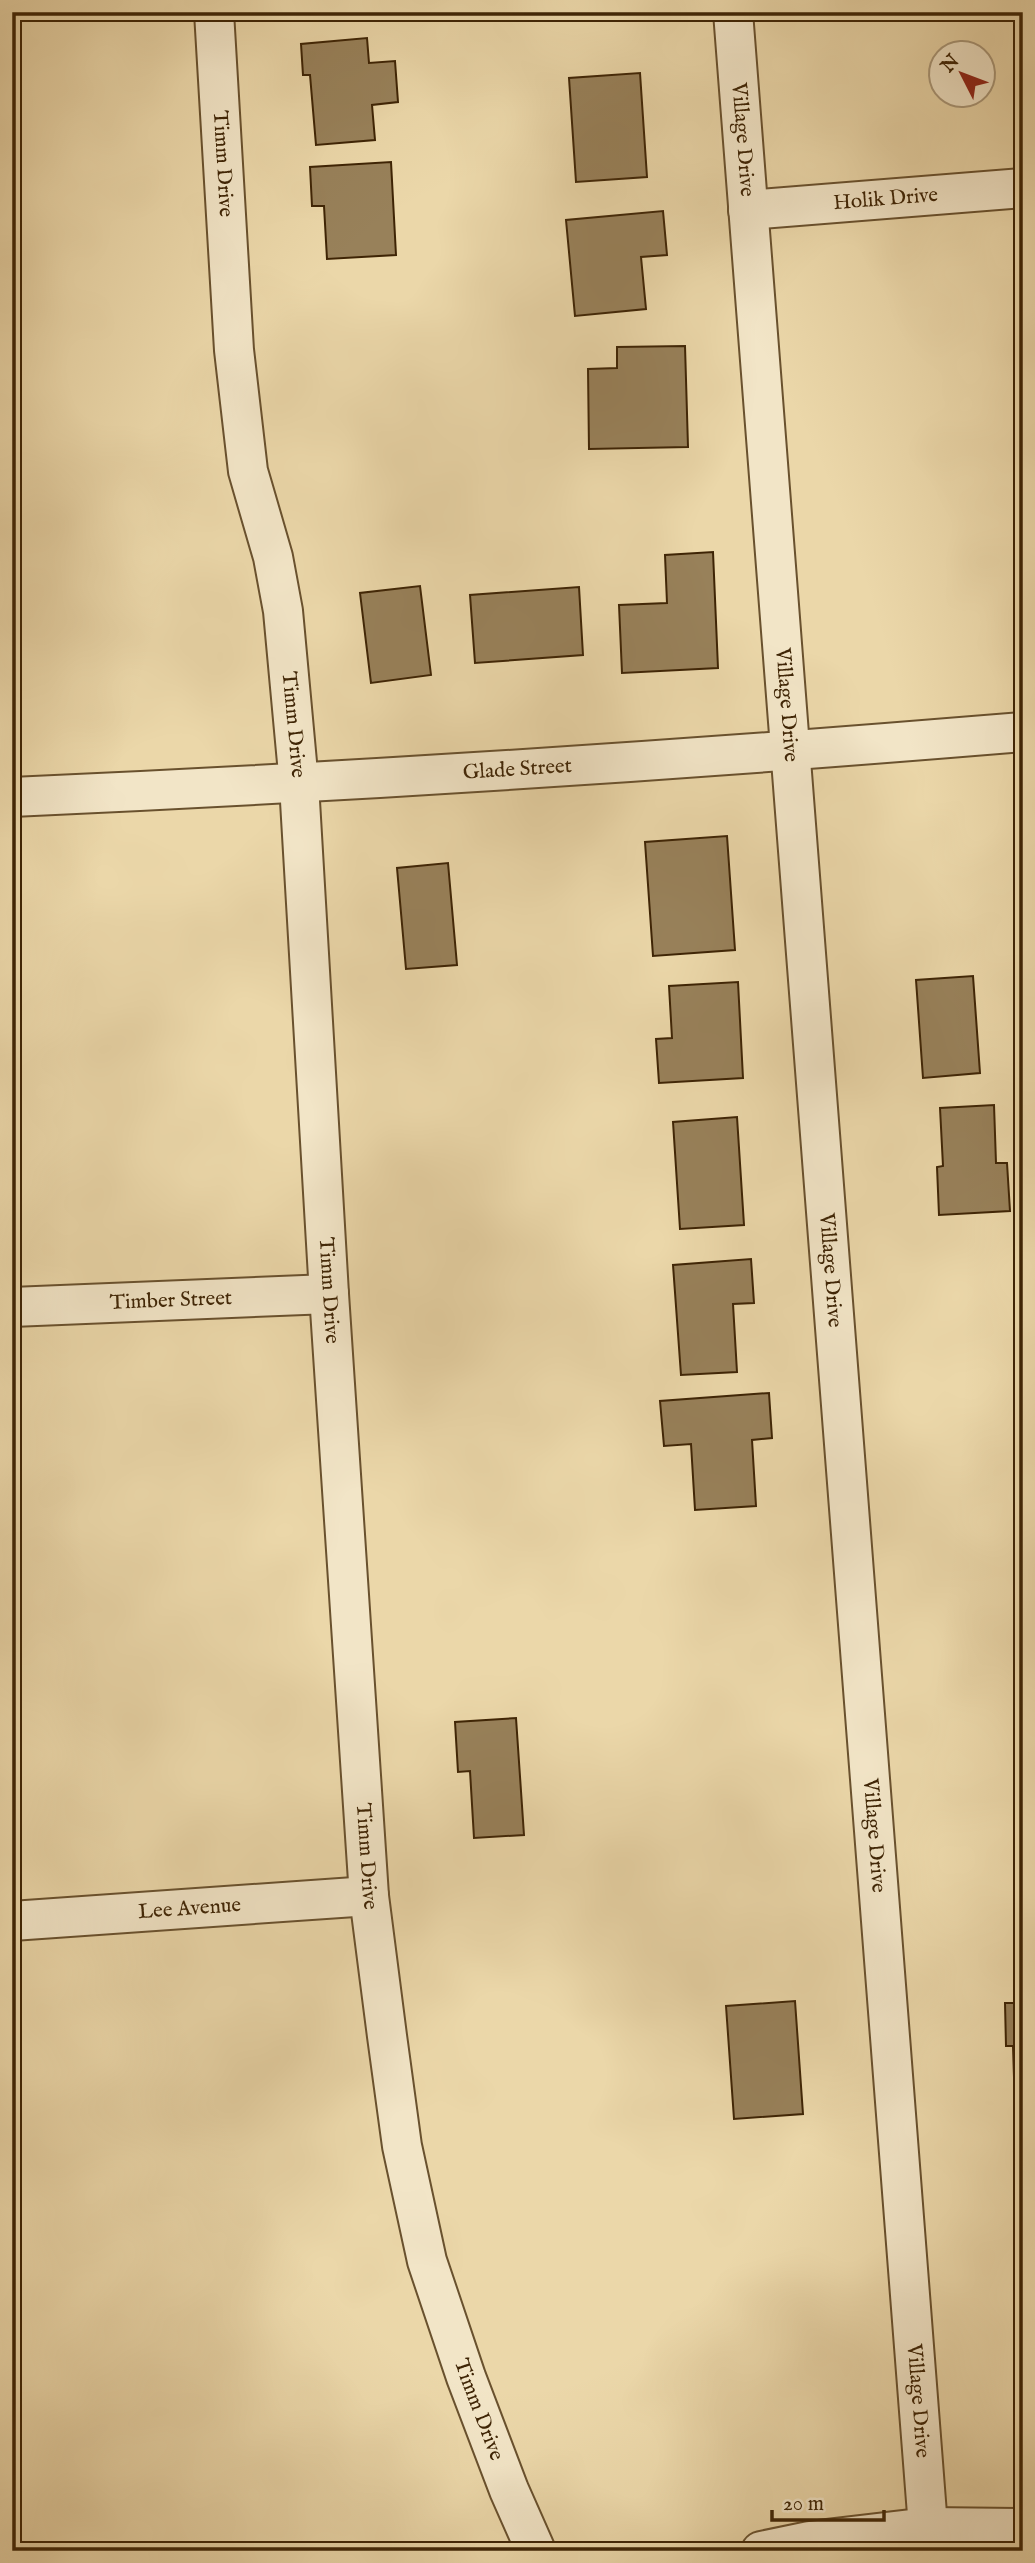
<svg xmlns="http://www.w3.org/2000/svg" width="1035" height="2563" font-family="'IM FELL English',serif">
  <style>
    .building { fill: #98815a; stroke: #3e2405; stroke-width: 2 }
    .lines { fill: none; stroke-linecap: round; stroke-linejoin: round }
    .minor-casing { stroke: #69512e; stroke-width: 42 }
    .minor { stroke: #f2e5c7; stroke-width: 38 }
    .labels { text-anchor: middle; dominant-baseline: central; stroke-width: 6; stroke-linejoin: round; paint-order: stroke }
    .street-label { font-size: 21px; fill: #3e2405; stroke: #f2e5c7 }
  </style>
  <rect width="100%" height="100%" fill="#ebd7a9"/>
  <filter id="stains"><feTurbulence type="fractalNoise" baseFrequency=".00286" numOctaves="4"/><feColorMatrix values="0 0 0 0 .2 0 0 0 0 .09 0 0 0 0 .02 0 0 0 .5 -.17"/></filter>
  <radialGradient id="worn" r=".72"><stop offset=".6" stop-color="#630" stop-opacity="0"/><stop offset="1" stop-color="#630" stop-opacity=".3"/></radialGradient>
  <path class="building" d="M 330,12 L 407,12 L 407,18 L 330,17 Z
    M 818,12 L 876,12 L 818,16 Z
    M 367,38 L 369,63 L 395,61 L 398,102 L 372,105 L 375,140 L 316,145 L 310,75 L 303,75 L 301,44 Z
    M 640,73 L 647,177 L 576,182 L 569,78 Z
    M 391,162 L 396,255 L 327,259 L 324,206 L 312,206 L 310,167 Z
    M 663,211 L 667,255 L 641,257 L 646,309 L 575,316 L 566,220 Z
    M 685,346 L 688,447 L 589,449 L 588,369 L 617,368 L 617,347 Z
    M 713,552 L 718,668 L 622,673 L 619,605 L 667,603 L 665,555 Z
    M 420,586 L 431,675 L 371,683 L 360,593 Z
    M 579,587 L 583,655 L 475,663 L 470,595 Z
    M 727,836 L 735,950 L 653,956 L 645,842 Z
    M 448,863 L 457,965 L 406,969 L 397,868 Z
    M 973,976 L 980,1073 L 923,1078 L 916,980 Z
    M 738,982 L 743,1078 L 659,1083 L 656,1039 L 672,1038 L 669,986 Z
    M 994,1105 L 996,1163 L 1007,1163 L 1010,1211 L 939,1215 L 937,1167 L 943,1166 L 940,1108 Z
    M 737,1117 L 744,1225 L 680,1229 L 673,1122 Z
    M 751,1259 L 754,1303 L 733,1304 L 737,1372 L 681,1375 L 673,1265 Z
    M 769,1393 L 772,1438 L 752,1440 L 756,1506 L 695,1510 L 691,1444 L 664,1446 L 660,1401 Z
    M 516,1718 L 524,1835 L 474,1838 L 470,1771 L 458,1772 L 455,1722 Z
    M 795,2001 L 803,2114 L 734,2119 L 726,2006 Z
    M 1005,2003 L 1023,2003 L 1023,2107 L 1015,2108 L 1013,2046 L 1006,2046 Z
    M 1023,2151 L 1023,2264 L 1021,2264 L 1014,2152 Z
    M 1015,2391 L 1023,2391 L 1023,2444 L 1017,2444 Z"/>
  <g class="lines">
    <defs>
      <g id="minor">
        <path id="s1" d="M 214,12 L 234,350 L 248,471 L 273,557 L 283,611 L 299,784 L 329,1294 L 369,1896 L 387,2036 L 402,2146 L 427,2261 L 466,2377 L 509,2490 L 536,2551"/>
        <path id="s2" d="M 733,12 L 928,2527"/>
        <path id="s3" d="M 748,210 L 1023,188"/>
        <path id="s4" d="M 12,797 C 350,782 686,760 1023,732"/>
        <path id="s5" d="M 12,1307 L 329,1294"/>
        <path id="s6" d="M 12,1921 L 369,1896"/>
        <path d="M 761,2551 L 809,2541 L 928,2527 L 1023,2528"/>
      </g>
    </defs>
    <use href="#minor" class="minor-casing"/>
    <use href="#minor" class="minor"/>
  </g>
  <g class="labels">
    <g class="street-label">
      <text stroke="none"><textPath href="#s2" startOffset="128">Village Drive</textPath></text>
      <text stroke="none"><textPath href="#s1" startOffset="152">Timm Drive</textPath></text>
      <text stroke="none"><textPath href="#s3" startOffset="138">Holik Drive</textPath></text>
      <text stroke="none"><textPath href="#s2" startOffset="695">Village Drive</textPath></text>
      <text stroke="none"><textPath href="#s1" startOffset="719">Timm Drive</textPath></text>
      <text stroke="none"><textPath href="#s4" startOffset="506">Glade Street</textPath></text>
      <text stroke="none"><textPath href="#s2" startOffset="1262">Village Drive</textPath></text>
      <text stroke="none"><textPath href="#s1" startOffset="1286">Timm Drive</textPath></text>
      <text stroke="none"><textPath href="#s5" startOffset="159">Timber Street</textPath></text>
      <text stroke="none"><textPath href="#s2" startOffset="1829">Village Drive</textPath></text>
      <text stroke="none"><textPath href="#s1" startOffset="1853">Timm Drive</textPath></text>
      <text stroke="none"><textPath href="#s6" startOffset="178">Lee Avenue</textPath></text>
      <text stroke="none"><textPath href="#s2" startOffset="2396">Village Drive</textPath></text>
      <text stroke="none"><textPath href="#s1" startOffset="2420">Timm Drive</textPath></text>
    </g>
  </g>
  <rect width="1035" height="2563" fill="none" stroke="#ebd7a9" stroke-width="42"/>
  <rect x="14" y="14" width="1007" height="2535" fill="none" stroke="#3e2405" stroke-width="3.5"/>
  <rect x="21" y="21" width="993" height="2521" fill="none" stroke="#3e2405" stroke-width="2"/>
  <g transform="translate(962 74) rotate(312)"><circle r="33" fill="#f2e5c7" stroke="#aa9879" stroke-width="2"/>
  <path d="M0-5L12 26L0 18L-12 26Z" fill="#8f2418"/>
  <text y="-10" font-size="19" font-weight="bold" text-anchor="middle" fill="#3e2405">N</text>
  </g>
  <path d="M772 2510v10h112v-10" fill="none" stroke="#3e2405" stroke-width="3.5"/>
  <text x="783" y="2510" font-size="21" fill="#3e2405" stroke="#f2e5c7" stroke-width="5" paint-order="stroke">20 m</text>
  <rect width="100%" height="100%" filter="url(#stains)"/>
  <rect width="100%" height="100%" fill="url(#worn)"/>
</svg>
